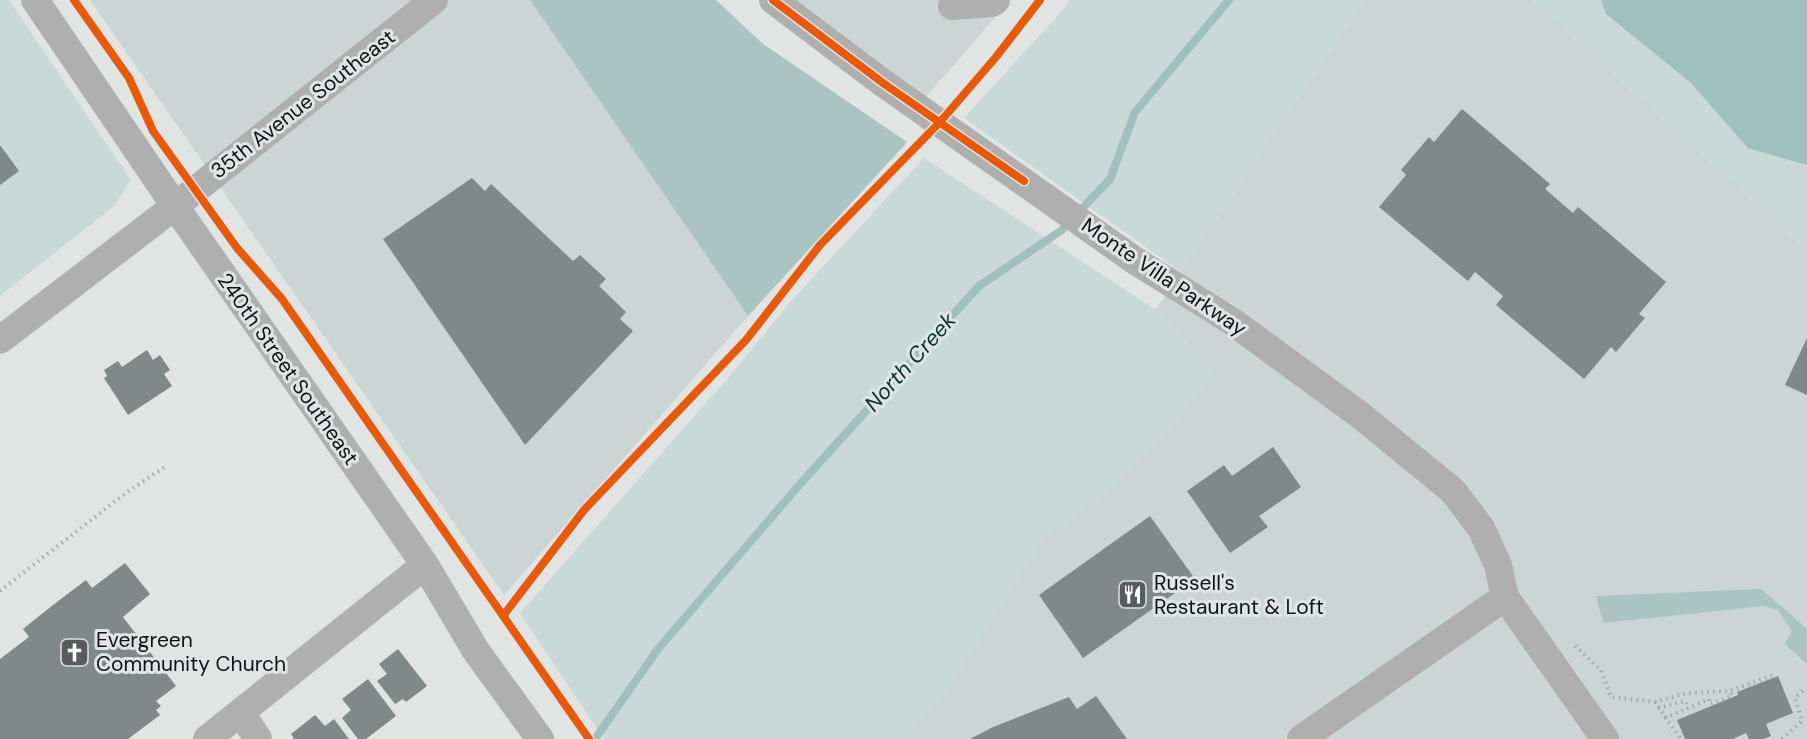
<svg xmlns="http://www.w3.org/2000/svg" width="1807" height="739" font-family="'DM Sans',sans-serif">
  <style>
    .built { fill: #cbd5d3 }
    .green { fill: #c8d9d7 }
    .forest { fill: #aac4c1 }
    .water { fill: #9fc0bc }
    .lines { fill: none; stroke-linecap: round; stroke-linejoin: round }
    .stream { stroke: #9fc0bc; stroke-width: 8 }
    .building { fill: #7f8988 }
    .path { stroke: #a6a7a7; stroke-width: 4; stroke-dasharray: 1.5 4.5; stroke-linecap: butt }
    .minor { stroke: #afafaf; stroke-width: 28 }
    .cycleway-casing { stroke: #dfe5e4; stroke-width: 11 }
    .cycleway { stroke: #e8590c; stroke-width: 8 }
    .labels { text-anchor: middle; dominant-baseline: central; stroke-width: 6; stroke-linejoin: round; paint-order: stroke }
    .street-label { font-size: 21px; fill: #111313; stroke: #dfe5e4 }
    .poi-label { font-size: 21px; fill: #111313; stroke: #dfe5e4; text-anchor: start }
    .water-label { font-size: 22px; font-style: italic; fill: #053330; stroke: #dfe5e4 }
  </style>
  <rect width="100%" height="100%" fill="#e0e4e3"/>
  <path class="built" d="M 90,0 L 530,0 L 748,316 L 504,595 Z
    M 773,0 L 1010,0 L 926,97 Z
    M 1364,0 L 1532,0 L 1807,250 L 1807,739 L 867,739 Z"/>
  <path class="green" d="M 0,0 L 9,0 L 131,180 L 114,206 L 0,296 Z
    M 1069,0 L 1364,0 L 1181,272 L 964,118 L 1063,10 Z
    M 1532,0 L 1807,0 L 1807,250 Z
    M 924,158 L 1156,310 L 1215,371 L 1179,420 L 1114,488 L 1043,541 L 951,685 L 907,739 L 604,739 L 520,613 L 729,377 L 792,300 Z"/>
  <path class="forest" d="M 530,0 L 716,0 L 763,44 L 907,142 L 748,316 Z
    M 1761,589 L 1807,629 L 1807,664 L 1785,644 L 1792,631 L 1778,610 L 1764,606 L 1603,623 L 1596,596 Z"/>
  <path class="water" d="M 1601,0 L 1807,0 L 1807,165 L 1748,148 L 1690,82 L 1606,14 Z"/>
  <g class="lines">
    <path class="stream" d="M 595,739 L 658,649 L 801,483 L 979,286 L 1062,230 L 1110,179 L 1135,112 L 1229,0"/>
  </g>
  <path class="building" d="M 1462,109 L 1550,184 L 1545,189 L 1573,213 L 1578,207 L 1666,282 L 1639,314 L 1645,318 L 1616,352 L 1611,347 L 1584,379 L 1496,305 L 1503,296 L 1475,272 L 1468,281 L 1379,207 L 1406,175 L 1401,170 L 1429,137 L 1434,142 Z
    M 0,145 L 19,171 L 0,185 Z
    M 472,178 L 485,191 L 491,184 L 573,261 L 580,255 L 606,279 L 599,286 L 626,312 L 620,319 L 633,331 L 525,445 L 383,239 Z
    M 1807,338 L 1807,395 L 1785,385 Z
    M 147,350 L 153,360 L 160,355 L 170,370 L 164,374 L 172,386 L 128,415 L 104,378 L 107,376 L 104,370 L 118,361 L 122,367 Z
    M 1273,447 L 1301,487 L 1259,516 L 1268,527 L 1230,553 L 1187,491 L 1224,465 L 1232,476 Z
    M 1150,516 L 1195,579 L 1083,658 L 1039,595 Z
    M 125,563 L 150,594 L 123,617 L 176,686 L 156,701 L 161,706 L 156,710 L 160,715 L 128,739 L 0,739 L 0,659 L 29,637 L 23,629 L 53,605 L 86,580 L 92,588 Z
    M 398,649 L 427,686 L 406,702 L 403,699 L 395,704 L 377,681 L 387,674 L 379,664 Z
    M 1778,676 L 1793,713 L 1766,724 L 1771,736 L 1763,739 L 1749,739 L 1746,733 L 1733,739 L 1685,739 L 1677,720 L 1738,695 L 1737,692 Z
    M 368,679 L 396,716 L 366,739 L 358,739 L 342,718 L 351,710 L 342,699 Z
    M 1096,696 L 1127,739 L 970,739 L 993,727 L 1069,697 L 1077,709 Z
    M 315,715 L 325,726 L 334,719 L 349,739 L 294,739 L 291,734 Z"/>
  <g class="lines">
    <path class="path" d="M 0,591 L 127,492 L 166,466
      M 1575,646 L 1601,670 L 1611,697 L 1655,702 L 1687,693 L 1730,691 L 1776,674
      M 1655,702 L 1681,739
      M 1658,708 L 1685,701 L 1688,707
      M 1665,718 L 1709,699 L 1710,704 L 1732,696 L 1730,691
      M 1782,739 L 1802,721 L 1795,698 L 1806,688"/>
    <path class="minor" d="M 35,0 L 175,206 L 425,565 L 476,651 L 540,739
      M 773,0 L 883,83 L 1137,262 L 1233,322 L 1360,415 L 1453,491 L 1481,528 L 1498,565 L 1505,597 L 1605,739
      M 952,6 L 992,3 L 996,0
      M 0,340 L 175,206 L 434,0
      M 241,713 L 258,739
      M 207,739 L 425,565
      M 1301,739 L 1505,597"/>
    <defs>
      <path id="cycleway" d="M 74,0 L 129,78 L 153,131 L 237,248 L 282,299 L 589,739
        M 773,0 L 883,83 L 1024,181
        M 503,616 L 584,510 L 746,340 L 820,245 L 940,122 L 996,57 L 1040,0"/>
    </defs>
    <use href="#cycleway" class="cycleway-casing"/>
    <use href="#cycleway" class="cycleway"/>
  </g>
  <defs>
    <symbol id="restaurant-square" viewBox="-11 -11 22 22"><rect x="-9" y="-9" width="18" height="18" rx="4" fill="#595c5c" stroke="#dfe5e4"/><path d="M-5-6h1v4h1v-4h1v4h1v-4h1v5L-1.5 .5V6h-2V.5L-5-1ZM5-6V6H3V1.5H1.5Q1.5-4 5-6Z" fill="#fff"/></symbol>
    <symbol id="church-square" viewBox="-11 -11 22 22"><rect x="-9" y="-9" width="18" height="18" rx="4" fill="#595c5c" stroke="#dfe5e4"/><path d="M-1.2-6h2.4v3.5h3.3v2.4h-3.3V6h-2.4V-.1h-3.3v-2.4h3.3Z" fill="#fff"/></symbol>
  </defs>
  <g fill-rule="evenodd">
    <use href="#restaurant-square" x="1116" y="578" width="33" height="33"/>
    <use href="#church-square" x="58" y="636" width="33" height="33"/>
  </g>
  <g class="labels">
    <g class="street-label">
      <text transform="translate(303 104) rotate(-38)">35th Avenue Southeast</text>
      <text transform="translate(1164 277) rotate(34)">Monte Villa Parkway</text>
      <text transform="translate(288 369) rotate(55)">240th Street Southeast</text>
    </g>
    <g class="poi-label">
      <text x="1154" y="583">Russell's<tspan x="1154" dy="24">Restaurant &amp; Loft</tspan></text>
      <text x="96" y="640">Evergreen<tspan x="96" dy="24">Community Church</tspan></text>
    </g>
    <g class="water-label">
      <text transform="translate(910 362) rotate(-48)">North Creek</text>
    </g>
  </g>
</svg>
